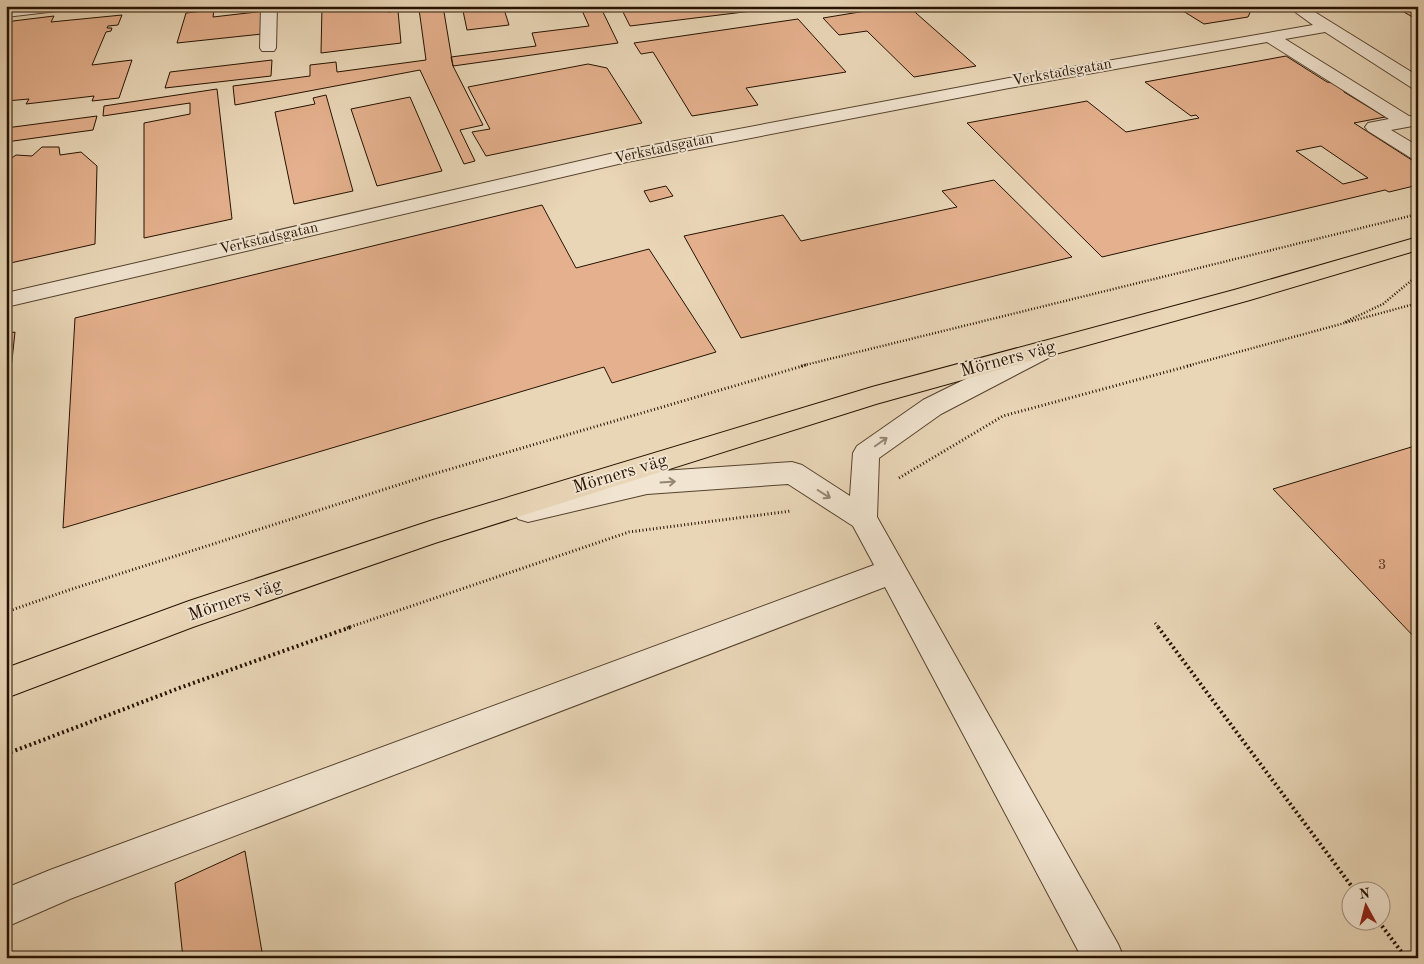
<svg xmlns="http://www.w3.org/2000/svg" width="1424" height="964" font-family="'Old Standard TT',serif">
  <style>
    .building { fill: #e4b08d; stroke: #251200; fill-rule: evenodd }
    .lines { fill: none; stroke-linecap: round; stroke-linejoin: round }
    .minor-casing { stroke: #56432e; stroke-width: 2 }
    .major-casing { stroke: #251200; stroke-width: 2 }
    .path-far2 { stroke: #251200; stroke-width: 2.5; stroke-dasharray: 1 2; stroke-linecap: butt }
    .path-far1 { stroke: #251200; stroke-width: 3; stroke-dasharray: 1 2.5; stroke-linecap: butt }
    .path { stroke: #251200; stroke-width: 4; stroke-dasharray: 2 3; stroke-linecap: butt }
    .minor { fill: #f1e4d0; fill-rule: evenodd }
    .major { fill: #e9d6b7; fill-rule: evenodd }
    .oneway { stroke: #958672 }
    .labels { text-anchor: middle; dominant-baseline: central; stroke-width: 4; stroke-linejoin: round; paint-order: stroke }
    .far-street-label { font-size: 15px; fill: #251200; stroke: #f1e4d0 }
    .number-label { font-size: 15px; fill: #553a23 }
    .street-label { font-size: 18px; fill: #251200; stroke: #f1e4d0 }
  </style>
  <rect width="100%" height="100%" fill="#e9d6b7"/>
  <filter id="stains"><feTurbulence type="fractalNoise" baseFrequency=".004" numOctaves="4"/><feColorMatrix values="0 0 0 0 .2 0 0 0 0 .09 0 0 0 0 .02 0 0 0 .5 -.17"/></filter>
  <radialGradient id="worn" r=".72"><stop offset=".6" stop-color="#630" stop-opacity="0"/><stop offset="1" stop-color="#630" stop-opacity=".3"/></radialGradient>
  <path class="building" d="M 322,6 L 387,6 L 388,12 L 398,11 L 401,43 L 321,53 Z
    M 443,6 L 453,66 L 483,125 L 460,130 L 475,161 L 464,164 L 420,70 L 235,105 L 233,86 L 310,76 L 310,65 L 336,62 L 337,72 L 426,60 L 419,9 Z
    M 462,6 L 503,6 L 509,25 L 467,30 Z
    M 580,6 L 600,6 L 618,43 L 453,66 L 451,57 L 536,46 L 532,33 L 589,26 Z
    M 620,6 L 757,6 L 760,10 L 630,26 Z
    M 896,6 L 908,6 L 976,66 L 914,77 L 867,31 L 839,35 L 823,18 Z
    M 1175,6 L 1253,6 L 1248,17 L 1204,24 Z
    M 1393,6 L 1418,6 L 1418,20 Z
    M 214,10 L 213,17 L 265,11 L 262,34 L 177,43 L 186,13 Z
    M 122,15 L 118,25 L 108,26 L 107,28 L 112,28 L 111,31 L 106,32 L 92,65 L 132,60 L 119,98 L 92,101 L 94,96 L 26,104 L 29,99 L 6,101 L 6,30 L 13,21 L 54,16 L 51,22 Z
    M 798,19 L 846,72 L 746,88 L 758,105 L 692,116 L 653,52 L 641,54 L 634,43 Z
    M 1286,56 L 1327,82 L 1344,85 L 1344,92 L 1385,117 L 1354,123 L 1418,164 L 1418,185 L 1389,192 L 1385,190 L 1102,257 L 967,123 L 1087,101 L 1126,132 L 1199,118 L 1196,115 L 1191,116 L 1145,82 ZM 1321,146 L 1368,178 L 1343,184 L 1296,151 Z
    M 272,60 L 271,76 L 165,88 L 170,72 Z
    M 588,64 L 607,68 L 642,123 L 486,156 L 472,132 L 490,129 L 468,87 Z
    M 217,89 L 232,219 L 144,238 L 144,123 L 190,114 L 190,103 L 103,116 L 104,106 Z
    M 326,95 L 353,191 L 294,204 L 275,112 L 315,104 L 313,98 Z
    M 410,97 L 442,171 L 377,186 L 351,109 Z
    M 97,116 L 93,130 L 6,142 L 6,128 Z
    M 42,147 L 59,147 L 60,155 L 81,152 L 97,166 L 95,244 L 6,264 L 6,162 L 16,155 L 32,156 Z
    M 994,180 L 1072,257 L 741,338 L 684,236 L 783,215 L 801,241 L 957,207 L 942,191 Z
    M 666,186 L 673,196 L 650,202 L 644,191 Z
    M 542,205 L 576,268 L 649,249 L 716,352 L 612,383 L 604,367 L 63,528 L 75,318 Z
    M 15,332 L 6,417 L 6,334 Z
    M 1418,445 L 1418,641 L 1273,489 Z
    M 245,851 L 263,958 L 183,958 L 175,883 Z"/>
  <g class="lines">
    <defs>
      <path id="minor" d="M 16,6 L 64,6 L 62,9 L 57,11 L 6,17 L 6,7 Z
        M 261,6 L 277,6 L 276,48 L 274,51 L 262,51 L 260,48 Z
        M 1287,6 L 1305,6 L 1418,76 L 1418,89 L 1412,88 L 1325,32 L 1285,39 L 1409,116 L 1418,117 L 1418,125 L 1391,130 L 1418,146 L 1418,160 L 1411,158 L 1368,131 L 1365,127 L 1368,123 L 1389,119 L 1267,42 L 1009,88 L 627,162 L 6,307 L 6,293 L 627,150 L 1009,78 L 1313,25 Z
        M 1046,341 L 1054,343 L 1058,349 L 1054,355 L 941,414 L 879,458 L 877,517 L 1118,944 L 1124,958 L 1082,958 L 885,587 L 70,899 L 6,927 L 6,888 L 50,870 L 874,565 L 853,526 L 788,484 L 647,494 L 528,522 L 518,519 L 514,511 L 518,503 L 647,472 L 792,462 L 802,465 L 850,496 L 853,453 L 857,446 L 923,400 L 1038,343 Z"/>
      <path id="major" d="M 1418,237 L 1418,250 L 1250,300 L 876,404 L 435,543 L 193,627 L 6,698 L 6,668 L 189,601 L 433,520 L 872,387 L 1234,290 Z"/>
    </defs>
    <use href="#minor" class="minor-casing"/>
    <use href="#major" class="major-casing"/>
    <path class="path-far2" d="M 1345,322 L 1383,304 L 1418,275
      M 801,366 L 1418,214
      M 1187,366 L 1418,303"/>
    <path class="path-far1" d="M 899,478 L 1003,416 L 1192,365
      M 6,612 L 69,590 L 423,477 L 806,365
      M 1155,623 L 1159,628
      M 347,628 L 629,532 L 791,511"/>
    <path class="path" d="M 1158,627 L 1356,892
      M 6,754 L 182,687 L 351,627
      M 1379,922 L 1406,958"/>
    <use href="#minor" class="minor"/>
    <use href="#major" class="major"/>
  </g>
  <defs><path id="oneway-shaft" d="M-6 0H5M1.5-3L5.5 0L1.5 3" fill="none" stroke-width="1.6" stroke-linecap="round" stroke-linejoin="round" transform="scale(1.25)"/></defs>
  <g class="oneway">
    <use href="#oneway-shaft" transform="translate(881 442) rotate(-35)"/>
    <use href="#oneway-shaft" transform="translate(668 482) rotate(-4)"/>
    <use href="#oneway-shaft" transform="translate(824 494) rotate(32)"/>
  </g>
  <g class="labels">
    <g class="far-street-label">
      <text transform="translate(1062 73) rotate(-10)">Verkstadsgatan</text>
      <text transform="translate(664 149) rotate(-12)">Verkstadsgatan</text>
      <text transform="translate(269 239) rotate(-13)">Verkstadsgatan</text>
    </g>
    <g class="number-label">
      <text x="1382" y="565">3</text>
    </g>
    <g class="street-label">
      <text transform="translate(1008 359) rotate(-15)">Mörners väg</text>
      <text transform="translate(620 474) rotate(-17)">Mörners väg</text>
      <text transform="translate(235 600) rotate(-19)">Mörners väg</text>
    </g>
  </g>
  <rect width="1424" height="964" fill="none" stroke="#e9d6b7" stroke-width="25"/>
  <rect x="8" y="8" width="1409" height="949" fill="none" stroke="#251200" stroke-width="2.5"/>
  <rect x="12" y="12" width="1399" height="939" fill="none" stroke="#251200"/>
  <g transform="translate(1366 906) rotate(353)"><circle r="24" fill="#f1e4d0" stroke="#9f907d"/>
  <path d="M0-4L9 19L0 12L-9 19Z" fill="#8f2418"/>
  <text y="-8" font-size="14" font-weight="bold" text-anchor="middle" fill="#251200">N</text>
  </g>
  <rect width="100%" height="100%" filter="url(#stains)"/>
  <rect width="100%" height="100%" fill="url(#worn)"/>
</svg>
